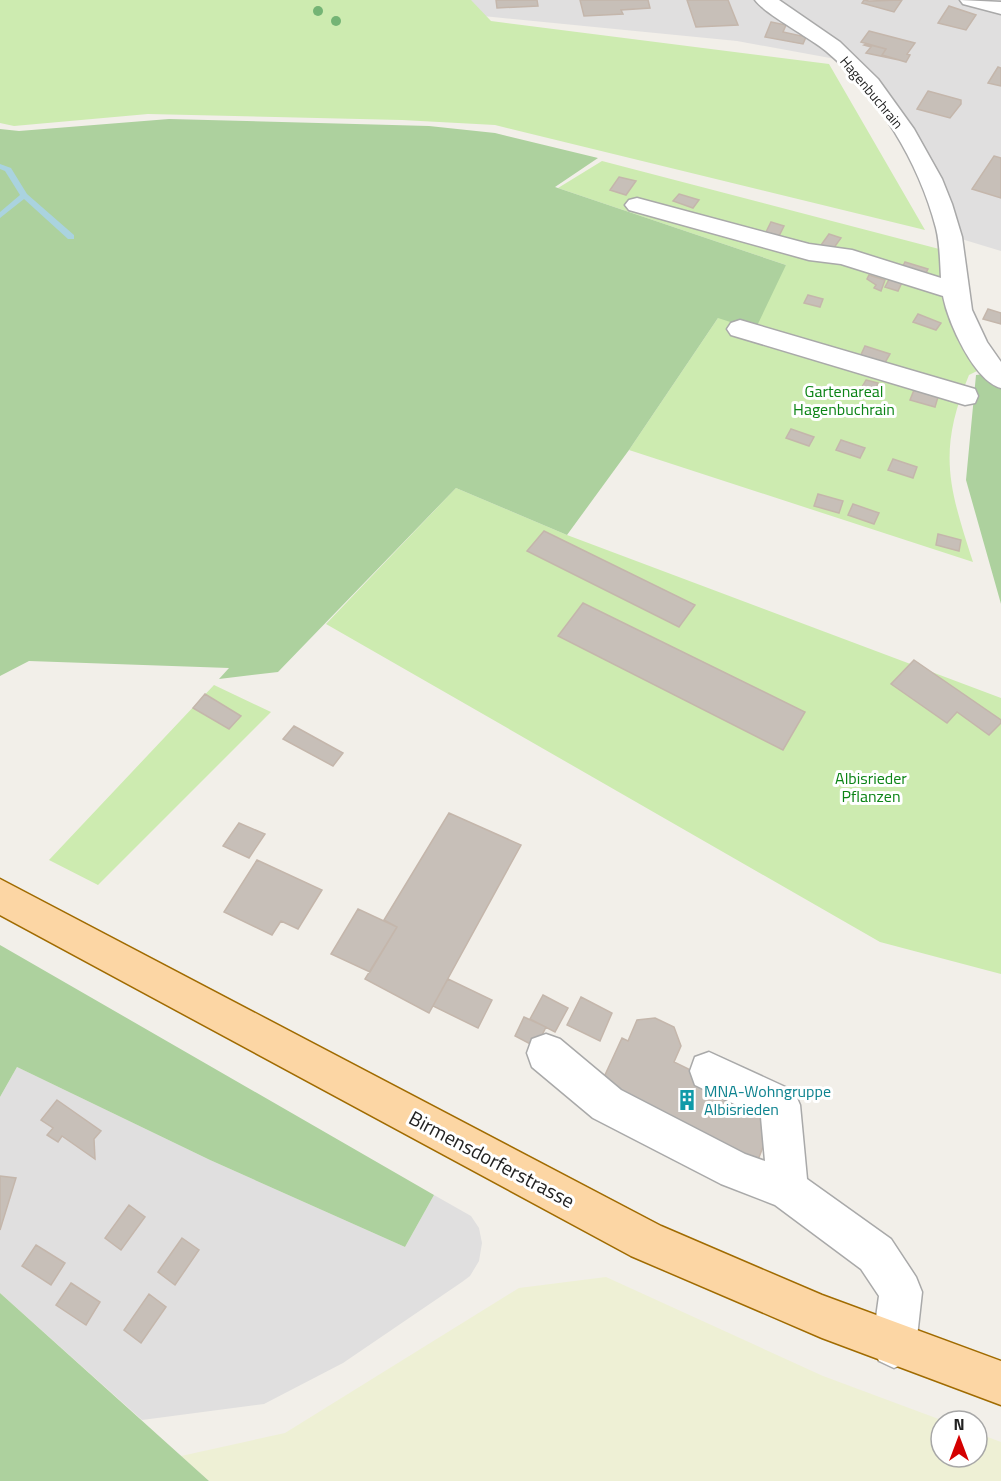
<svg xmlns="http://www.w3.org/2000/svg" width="1001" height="1481" font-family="'Titillium Web',sans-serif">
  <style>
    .residential { fill: #e0dfdf }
    .farmland { fill: #eef0d5 }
    .grass { fill: #cdebb0 }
    .forest { fill: #add19e }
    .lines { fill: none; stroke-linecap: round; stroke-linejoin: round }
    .stream { fill: #aad3df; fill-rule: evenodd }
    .building { fill: #c7bfb8; stroke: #c4b6ab; stroke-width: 1.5 }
    .minor-casing { stroke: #a9a9a9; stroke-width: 3 }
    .major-casing { stroke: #a06b00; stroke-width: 3 }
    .minor { fill: #fff; fill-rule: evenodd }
    .major { fill: #fcd6a4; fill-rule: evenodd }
    .tree { fill: #74b475 }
    .labels { text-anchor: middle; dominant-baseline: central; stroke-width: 6; stroke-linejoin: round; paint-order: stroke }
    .far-street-label { font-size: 14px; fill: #222; stroke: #fff }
    .park-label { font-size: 16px; fill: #0c8416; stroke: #fff }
    .culture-label { font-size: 16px; fill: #0d838f; stroke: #fff; text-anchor: start }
    .near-street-label { font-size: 20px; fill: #222; stroke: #fff }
  </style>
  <rect width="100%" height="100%" fill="#f2efe9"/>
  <path class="residential" d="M 462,0 L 1001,0 L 1001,251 L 958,238 L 905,118 L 841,60 L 737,41 L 483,16 Z
    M 17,1067 L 210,1160 L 405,1247 L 434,1195 L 471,1216 L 479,1228 L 482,1243 L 479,1261 L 470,1276 L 462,1282 L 343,1363 L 264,1404 L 142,1420 L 0,1293 L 0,1097 Z"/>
  <path class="farmland" d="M 606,1277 L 823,1376 L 944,1421 L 941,1421 L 941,1457 L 977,1457 L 977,1433 L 1001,1442 L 1001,1481 L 209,1481 L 181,1456 L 285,1433 L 519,1288 Z"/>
  <path class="grass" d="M 0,0 L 471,0 L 491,21 L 829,64 L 925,230 L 495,125 L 402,120 L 148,114 L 14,126 L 0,123 Z
    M 602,161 L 943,250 L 977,366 L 977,371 L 969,375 C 937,452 949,487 973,562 L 629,450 L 718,318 L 786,265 L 558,188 Z
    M 456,488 L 567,535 L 1001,698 L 1001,974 L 880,942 L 326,624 Z
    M 214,685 L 271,712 L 98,885 L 49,860 Z"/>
  <path class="forest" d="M 169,119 L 429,126 L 495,133 L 598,158 L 555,187 L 786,265 L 755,330 L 718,318 L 629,450 L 567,535 L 456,488 L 278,672 L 219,679 L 229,668 L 29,661 L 0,676 L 0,129 L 19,131 Z
    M 985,374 L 1001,389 L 1001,604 L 966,480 L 976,375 Z
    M 0,945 L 434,1195 L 405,1247 L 210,1160 L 17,1067 L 0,1097 Z
    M 0,1293 L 209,1481 L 0,1481 Z"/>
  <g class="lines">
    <path class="stream" d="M 0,164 L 11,168 L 27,194 L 74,235 L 74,239 L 68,239 L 24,199 L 0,218 L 0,212 L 20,195 L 5,171 L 0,169 Z"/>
  </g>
  <path class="building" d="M 496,0 L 537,0 L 538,6 L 497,8 Z
    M 580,0 L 648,0 L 650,8 L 621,10 L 623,14 L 584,16 Z
    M 687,0 L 728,0 L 738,25 L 696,27 Z
    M 864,0 L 869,1 L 902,0 L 894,12 L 862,3 Z
    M 949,6 L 976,15 L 966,30 L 938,23 Z
    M 771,22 L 786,25 L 783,32 L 806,37 L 803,44 L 765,37 Z
    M 869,31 L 915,43 L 907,54 L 910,55 L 906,62 L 882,55 L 886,49 L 861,42 Z
    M 866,44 L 886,49 L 882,55 L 899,60 L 866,53 L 871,47 L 864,45 Z
    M 998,67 L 1001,68 L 1001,86 L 988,83 Z
    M 928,91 L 961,100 L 961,104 L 950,118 L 917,109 Z
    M 994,156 L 1001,158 L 1001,198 L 972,189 Z
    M 619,177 L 636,181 L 626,195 L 610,190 Z
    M 679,194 L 699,200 L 693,208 L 673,201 Z
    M 771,222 L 784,226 L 779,236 L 766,232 Z
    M 829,234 L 841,238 L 833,249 L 821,245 Z
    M 905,262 L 928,269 L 924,277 L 901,270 Z
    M 892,274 L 904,278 L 898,291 L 885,287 Z
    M 869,275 L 885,280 L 881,291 L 874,288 L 876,285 L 867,279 Z
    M 808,295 L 823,299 L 820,307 L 804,303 Z
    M 988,309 L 1001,313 L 1001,324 L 983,319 Z
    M 918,314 L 941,323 L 936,330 L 913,322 Z
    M 865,346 L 890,354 L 883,366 L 859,359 Z
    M 866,380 L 878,383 L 875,390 L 862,387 Z
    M 914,390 L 938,397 L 935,407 L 910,400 Z
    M 791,429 L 814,437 L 809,446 L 786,438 Z
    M 841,440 L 865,448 L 860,458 L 836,450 Z
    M 893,459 L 917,467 L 913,478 L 888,470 Z
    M 818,494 L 843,501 L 839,513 L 814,506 Z
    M 853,504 L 879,513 L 874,524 L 848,515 Z
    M 544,531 L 695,605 L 679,627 L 527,551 Z
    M 938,534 L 961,540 L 959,551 L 936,545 Z
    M 583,603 L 805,712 L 783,750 L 558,636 Z
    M 914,660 L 1001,720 L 1001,723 L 989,735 L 957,712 L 947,723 L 891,684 Z
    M 205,694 L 241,716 L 229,729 L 193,708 Z
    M 294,726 L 343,753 L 333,766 L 283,739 Z
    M 449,813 L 521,845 L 429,1013 L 365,979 L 397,927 L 384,920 Z
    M 239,823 L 265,834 L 249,858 L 223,846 Z
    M 257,860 L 322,890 L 298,929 L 281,921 L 272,935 L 224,912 Z
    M 358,909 L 397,927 L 370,972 L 331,954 Z
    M 448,979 L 492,1000 L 478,1028 L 433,1006 Z
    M 543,995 L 568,1008 L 555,1032 L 530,1019 Z
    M 581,997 L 612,1013 L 600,1041 L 567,1025 Z
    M 524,1017 L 546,1027 L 536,1047 L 515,1036 Z
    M 655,1018 L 674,1027 L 681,1046 L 674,1062 L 776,1112 L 755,1168 L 599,1088 L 622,1038 L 628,1041 L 637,1020 Z
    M 57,1100 L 101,1131 L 94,1139 L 95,1159 L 62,1136 L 58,1142 L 47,1135 L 53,1128 L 41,1120 Z
    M 0,1176 L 16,1178 L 0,1230 Z
    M 129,1205 L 145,1217 L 121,1250 L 105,1238 Z
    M 182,1238 L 199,1250 L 175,1285 L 158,1272 Z
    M 36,1245 L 65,1263 L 51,1285 L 22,1266 Z
    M 71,1283 L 100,1302 L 86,1325 L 56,1305 Z
    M 149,1294 L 166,1307 L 141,1343 L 124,1330 Z"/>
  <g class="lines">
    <defs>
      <path id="minor" d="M 755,0 L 779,0 L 840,42 L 878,79 L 914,129 L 942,179 L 952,204 L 962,237 L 972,310 L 987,342 L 1001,362 L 1001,388 C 974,381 948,322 943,296 L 841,264 L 809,260 L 629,210 L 625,205 L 629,200 L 637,198 L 809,244 L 852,250 L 941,278 C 940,261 940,244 936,228 C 919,162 878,95 826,51 C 809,37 765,14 755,0 Z
        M 960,0 L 1001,2 L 1001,14 L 963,4 Z
        M 740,320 L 975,389 L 978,396 L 975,403 L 965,405 L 731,335 L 727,329 L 731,323 Z
        M 546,1034 L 560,1039 L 621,1090 L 745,1154 L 765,1161 L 761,1117 L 695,1085 L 690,1071 L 695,1057 L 709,1052 L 794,1091 L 800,1105 L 807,1179 L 891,1239 L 916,1277 L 922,1292 L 916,1346 L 909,1361 L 894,1368 L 879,1361 L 872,1346 L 879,1296 L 861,1269 L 775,1205 L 721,1184 L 593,1118 L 532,1067 L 527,1053 L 532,1039 Z"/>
      <path id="major" d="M 0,879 L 661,1226 L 822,1295 L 1001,1361 L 1001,1405 L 822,1338 L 631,1256 L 0,915 Z"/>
    </defs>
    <use href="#minor" class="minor-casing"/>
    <use href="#major" class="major-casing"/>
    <use href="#minor" class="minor"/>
    <use href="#major" class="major"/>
  </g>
  <g class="tree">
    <circle cx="318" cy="11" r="5"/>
    <circle cx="336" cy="21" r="5"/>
  </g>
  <defs>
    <symbol id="building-bare" viewBox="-9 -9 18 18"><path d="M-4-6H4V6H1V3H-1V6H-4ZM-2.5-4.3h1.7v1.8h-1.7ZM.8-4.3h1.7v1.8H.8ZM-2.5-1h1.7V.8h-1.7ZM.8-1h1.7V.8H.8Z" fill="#0f9aa8" stroke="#fff" stroke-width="2.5" paint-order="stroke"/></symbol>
  </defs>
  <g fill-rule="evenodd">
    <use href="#building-bare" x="672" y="1085" width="30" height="30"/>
  </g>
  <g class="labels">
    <g class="far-street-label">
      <text transform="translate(872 92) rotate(50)">Hagenbuchrain</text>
    </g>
    <g class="park-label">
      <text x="844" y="391">Gartenareal<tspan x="844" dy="18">Hagenbuchrain</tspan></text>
      <text x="871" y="778">Albisrieder<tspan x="871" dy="18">Pflanzen</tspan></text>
    </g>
    <g class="culture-label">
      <text x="704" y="1091">MNA-Wohngruppe<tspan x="704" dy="18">Albisrieden</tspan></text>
    </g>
    <g class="near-street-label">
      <text transform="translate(492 1159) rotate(28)">Birmensdorferstrasse</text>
    </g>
  </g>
  <g transform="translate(959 1439)"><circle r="28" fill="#ffffff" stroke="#a7a7a7" stroke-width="1.5"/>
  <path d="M0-4.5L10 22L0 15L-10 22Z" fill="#d40000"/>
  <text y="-9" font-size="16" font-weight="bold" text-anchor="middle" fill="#222222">N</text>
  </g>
</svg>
